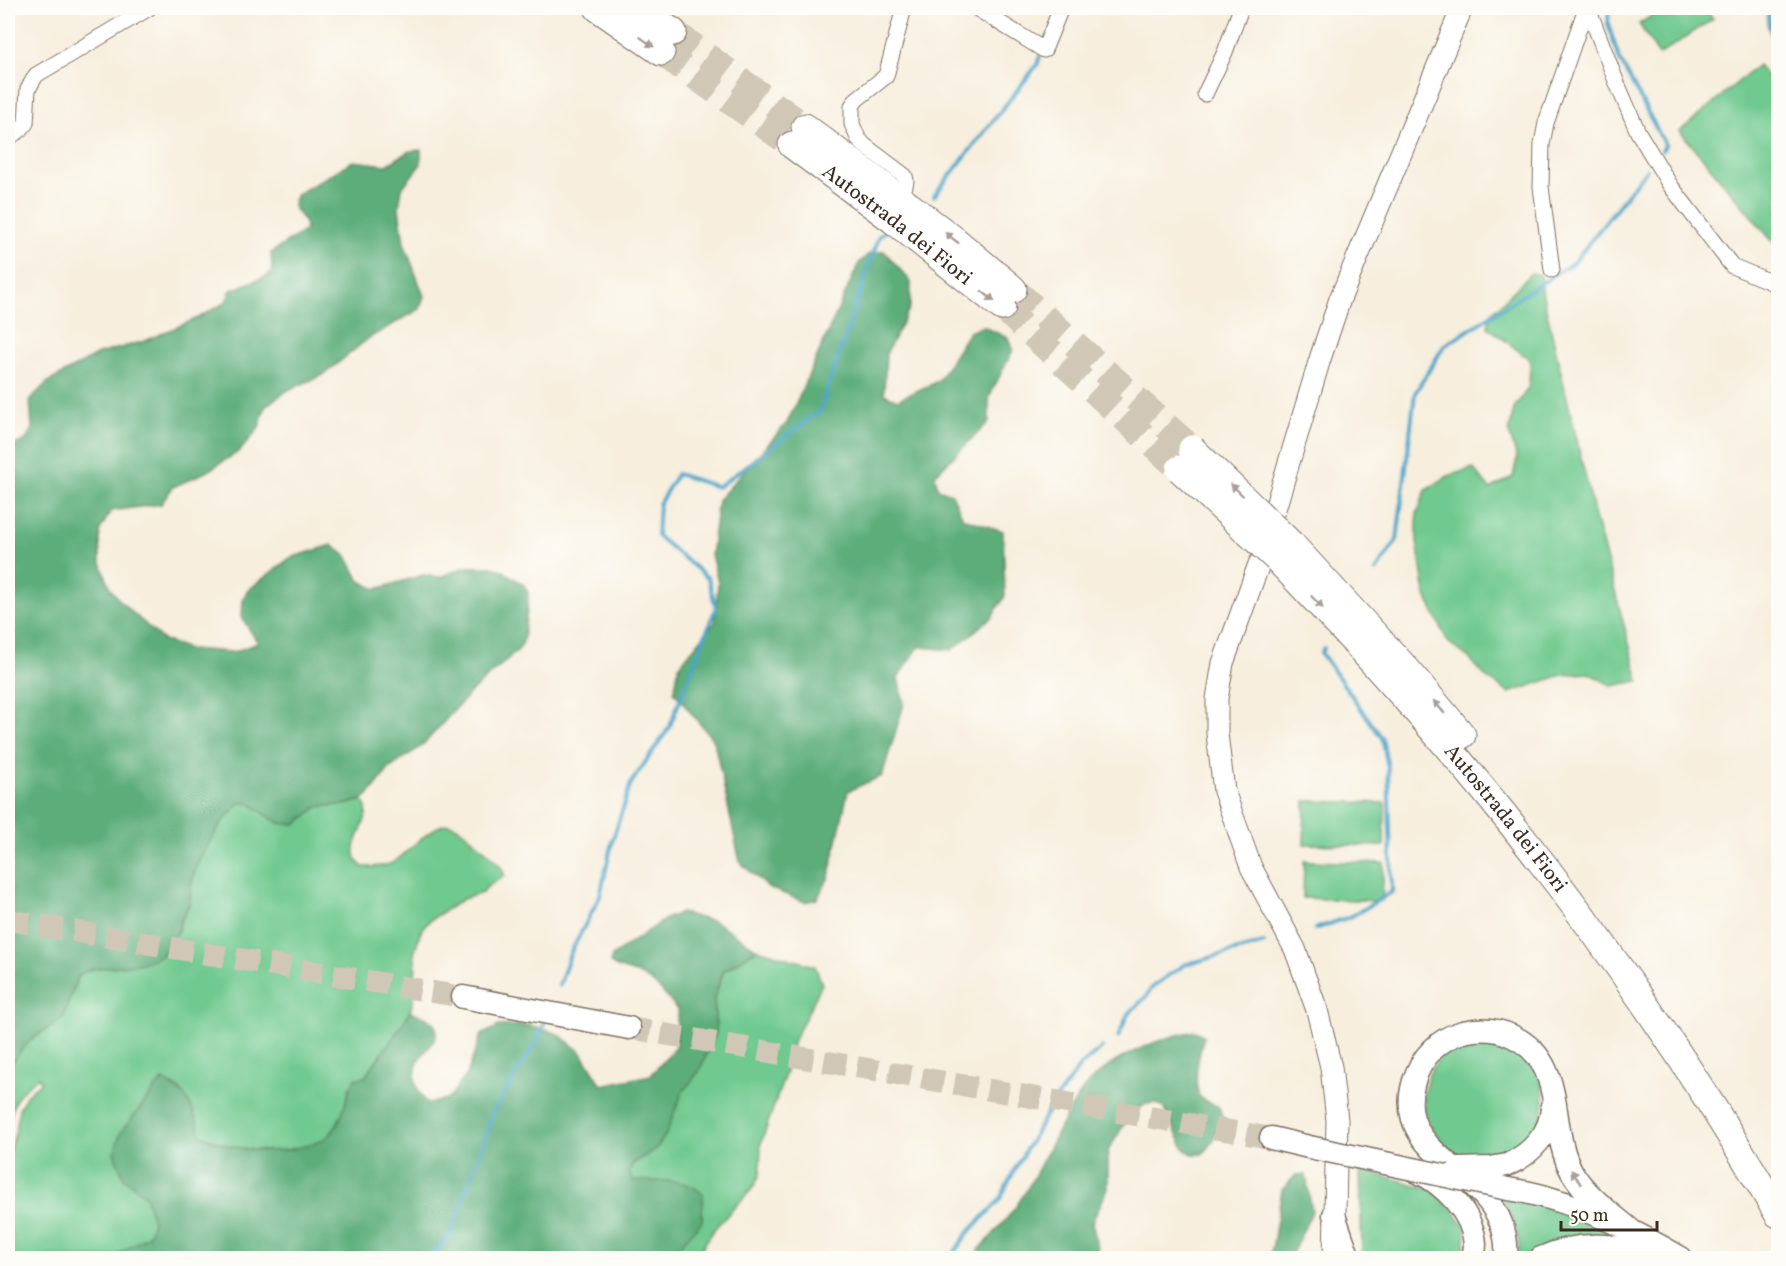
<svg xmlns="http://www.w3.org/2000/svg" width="1786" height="1266" font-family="Vollkorn,serif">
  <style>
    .green { fill: #70c98f; stroke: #567a56; stroke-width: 1.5 }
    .forest { fill: #5cad7a; stroke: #4c6c4c; stroke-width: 1.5 }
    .water { fill: #4ba5c9; stroke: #436874; stroke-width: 1.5 }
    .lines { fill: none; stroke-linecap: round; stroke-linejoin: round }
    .stream { stroke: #4ba5c9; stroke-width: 4 }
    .primary-tunnel { stroke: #d1c7b7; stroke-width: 22; stroke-dasharray: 22 11; stroke-linecap: butt }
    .highway-tunnel { stroke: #d1c7b7; stroke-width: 27; stroke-dasharray: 27 14; stroke-linecap: butt }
    .street-casing { stroke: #7d6f61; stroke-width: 17 }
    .secondary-casing { stroke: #7d6f61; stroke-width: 23 }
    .primary-casing { stroke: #7d6f61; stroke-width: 25 }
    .highway-casing { stroke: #7d6f61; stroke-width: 29 }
    .street { stroke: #fff; stroke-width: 15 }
    .secondary { stroke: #fff; stroke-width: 21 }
    .primary { stroke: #fff; stroke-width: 22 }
    .highway { stroke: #fff; stroke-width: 27 }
    .primary-bridge-casing { stroke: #7d6f61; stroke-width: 25; stroke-linecap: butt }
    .highway-bridge-casing { stroke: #7d6f61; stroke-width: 29; stroke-linecap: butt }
    .primary-bridge { stroke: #fff; stroke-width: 22 }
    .highway-bridge { stroke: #fff; stroke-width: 27 }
    .oneway { fill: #a79f9a }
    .labels { text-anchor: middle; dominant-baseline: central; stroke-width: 4.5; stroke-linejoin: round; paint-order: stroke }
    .street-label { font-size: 21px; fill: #3b2a1e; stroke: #fdfcf7 }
  </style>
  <rect width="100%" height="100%" fill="#fdfcf7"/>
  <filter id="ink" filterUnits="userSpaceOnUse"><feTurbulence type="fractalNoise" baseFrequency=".0167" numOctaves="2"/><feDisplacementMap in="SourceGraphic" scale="12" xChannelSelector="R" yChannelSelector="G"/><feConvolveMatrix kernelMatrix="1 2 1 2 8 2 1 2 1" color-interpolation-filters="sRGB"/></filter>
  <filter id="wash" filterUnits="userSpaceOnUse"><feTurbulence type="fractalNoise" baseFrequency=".008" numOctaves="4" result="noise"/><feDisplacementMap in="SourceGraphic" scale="24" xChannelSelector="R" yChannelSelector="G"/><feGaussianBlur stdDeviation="1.35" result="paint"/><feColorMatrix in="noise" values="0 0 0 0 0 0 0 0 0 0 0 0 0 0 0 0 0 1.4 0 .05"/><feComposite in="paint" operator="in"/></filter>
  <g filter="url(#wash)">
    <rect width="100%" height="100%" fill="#f7eedd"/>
    <path class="green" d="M 1664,8 L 1705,8 L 1713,19 L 1659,55 L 1639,24 Z
      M 1758,65 L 1778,89 L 1778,248 L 1680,131 Z
      M 1531,273 L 1541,275 L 1543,296 L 1595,517 L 1639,681 L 1612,686 L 1589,673 L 1562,675 L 1509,693 L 1487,678 L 1469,658 L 1448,642 L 1425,594 L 1417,541 L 1417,514 L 1426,490 L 1448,476 L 1473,468 L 1490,489 L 1513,477 L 1517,458 L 1509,433 L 1514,408 L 1529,387 L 1530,360 L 1488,327 L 1490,315 Z
      M 362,800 C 379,819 338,848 363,867 C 372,867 382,867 390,864 C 407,856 434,819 452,825 C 461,827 471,838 478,844 C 489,854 500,862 505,876 L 488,886 L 482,893 L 463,899 L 430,920 L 424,927 L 419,936 L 414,954 L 416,964 L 413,1002 L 410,1011 L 400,1029 L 381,1054 L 365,1077 L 349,1087 C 348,1100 338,1129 327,1137 C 324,1140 318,1141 314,1143 C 279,1157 234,1151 200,1135 L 196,1117 L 179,1088 L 162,1080 L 124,1178 L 145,1195 L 153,1221 L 149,1235 L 112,1258 L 63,1258 L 50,1256 L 43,1258 L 8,1258 L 8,1156 L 15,1133 L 19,1108 L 28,1093 L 41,1082 L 39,1077 C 12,1096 13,1103 8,1134 L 8,1069 L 21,1050 L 33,1038 L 63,1019 L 77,978 L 84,972 L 178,931 C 180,921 185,914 189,905 C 192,895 190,883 194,873 C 202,850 221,819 240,803 L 249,802 L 278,823 L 296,824 L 319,806 L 345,805 Z
      M 1305,801 L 1385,803 L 1384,846 L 1304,844 Z
      M 1304,861 L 1384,863 L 1382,901 L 1303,898 Z
      M 757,949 L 815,966 L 822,984 L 793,1042 L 789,1063 L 761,1143 L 760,1174 L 753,1188 L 715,1228 L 695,1258 L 625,1258 L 634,1253 L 679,1247 L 676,1182 L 633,1181 L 629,1172 L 633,1164 L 656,1149 L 666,1134 L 682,1092 L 699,1071 L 716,1032 L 714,998 L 724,971 Z
      M1424 1099a60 60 0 1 1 120 0a60 60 0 1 1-120 0Z
      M 1360,1170 L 1442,1192 L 1466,1229 L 1464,1258 L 1362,1258 Z
      M 1498,1194 L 1542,1204 L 1628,1237 L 1531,1258 L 1519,1258 C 1520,1241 1516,1221 1506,1206 C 1503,1202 1500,1199 1498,1194 Z"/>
    <path class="forest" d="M 421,150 L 421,164 L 402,188 L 399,208 L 404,243 L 424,296 L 420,309 L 369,338 L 323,375 L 290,389 L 271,402 L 265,407 L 259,428 L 240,451 L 206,472 L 173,487 L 161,504 L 111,511 L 100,530 L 100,560 L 110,588 L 122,603 L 163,640 L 189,649 L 233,652 L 258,643 L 242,618 L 243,599 L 247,591 L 290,558 L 332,545 L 347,556 L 360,581 L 376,589 L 423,575 L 441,577 L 465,567 L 491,567 L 500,569 L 523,584 L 528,592 L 528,602 L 523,642 L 518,650 L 471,692 L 423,745 L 389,769 L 370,793 L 362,800 L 344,805 L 319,806 L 296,824 L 287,824 L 278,823 L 249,803 L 240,803 L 222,822 L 199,860 L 193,875 L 189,904 L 180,922 L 178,931 L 163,955 L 139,964 L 92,969 L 84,972 L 77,978 L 63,1019 L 33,1038 L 21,1050 L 8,1069 L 8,448 L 26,440 L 32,428 L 30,399 L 48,382 L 98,354 L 145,341 L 198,318 L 226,302 L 231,290 L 267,276 L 272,271 L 271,253 L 306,230 L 305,223 L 293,206 L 296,195 L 353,161 L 387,165 L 409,151 Z
      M 884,251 L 911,282 L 910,307 L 886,354 L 884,394 L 897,400 L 938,381 L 969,332 L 983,326 L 1008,338 L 1013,350 L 989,397 L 989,422 L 935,475 L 938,489 L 952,494 L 963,518 L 1003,531 L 1005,596 L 992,617 L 952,650 L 919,647 L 898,678 L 904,704 L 882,776 L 848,791 L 829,877 L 817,899 L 805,902 L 769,888 L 740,862 L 714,741 L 674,692 L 679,666 L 715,622 L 718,582 L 711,555 L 718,500 L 787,423 L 859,263 L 869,254 Z
      M 681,913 L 716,922 L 757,949 L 723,971 L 714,998 L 716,1032 L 699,1071 L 682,1093 L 666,1134 L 656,1149 L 633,1163 L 629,1172 L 633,1181 C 656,1181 686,1177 703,1194 L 702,1221 L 679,1247 L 634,1253 L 625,1258 L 112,1258 L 149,1235 L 153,1221 L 145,1195 L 124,1178 L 114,1153 L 121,1132 L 162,1080 C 180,1089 188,1096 195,1116 C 198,1122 198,1129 201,1135 C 234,1151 279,1157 314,1143 C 318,1141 324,1140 327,1137 C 344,1125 344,1095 355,1079 L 365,1077 C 380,1055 397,1034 410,1011 C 416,1014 426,1016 431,1021 C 447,1035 424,1050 418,1062 C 412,1077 416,1094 429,1104 L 449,1098 L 467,1074 L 481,1035 L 499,1026 L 529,1025 L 558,1034 L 582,1053 L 602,1085 L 651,1075 L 675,1048 L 678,1011 C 667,997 657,983 640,975 C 630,970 619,970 610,963 L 612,956 L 667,918 Z
      M 1195,1031 L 1204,1036 C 1199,1056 1192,1078 1200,1098 L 1219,1107 L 1222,1116 L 1213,1141 L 1202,1154 L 1193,1154 L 1185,1150 L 1163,1107 L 1155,1103 L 1146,1104 L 1131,1113 L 1108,1151 L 1108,1189 L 1092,1222 L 1100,1258 L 972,1258 C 987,1240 1006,1222 1019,1202 C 1042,1168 1056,1128 1080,1094 C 1102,1061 1157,1038 1195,1031 Z
      M 1296,1175 L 1306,1175 L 1312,1212 L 1290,1258 L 1267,1258 L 1272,1249 L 1282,1190 Z"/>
    <path class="water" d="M 1767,8 L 1778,8 L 1778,46 C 1769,34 1765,23 1767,8 Z"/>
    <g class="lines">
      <path class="stream" d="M 1609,8 L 1608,24 L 1619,58 L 1665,145 L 1662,150
        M 934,196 L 1037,65 L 1040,56
        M 1376,571 L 1397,540 L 1415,393 L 1444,346 L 1574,262 L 1647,169
        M 1315,929 L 1352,916 L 1392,892 L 1388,768 L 1382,738 L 1321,653 L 1324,648
        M 559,986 L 570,954 L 600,896 L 612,842 L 631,783 L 669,728 L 716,608 L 708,578 L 657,536 L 659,504 L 677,474 L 718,487 L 820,411 L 879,236 L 886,231
        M 1118,1037 L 1128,1014 L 1145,998 L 1153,986 L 1184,965 L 1264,943
        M 429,1258 L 451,1234 L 494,1110 L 539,1038 L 544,1023
        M 950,1258 L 968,1233 L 999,1201 L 1016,1167 L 1049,1109 L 1080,1066 L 1102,1048"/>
    </g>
  </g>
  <g filter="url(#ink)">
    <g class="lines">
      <path class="primary-tunnel" d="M 8,920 L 463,997
        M 629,1028 L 1271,1138"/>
      <path class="highway-tunnel" d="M 673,32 L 805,127
        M 661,52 L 792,145
        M 1013,289 L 1192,449
        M 1002,307 L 1180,469"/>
      <defs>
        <path id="street" d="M 904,8 L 886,76 L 857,99 L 852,106 L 852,124 L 858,138 L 864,145 L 905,176 L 906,181 L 905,186
          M 976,8 L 1044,50 L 1061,8
          M 1588,8 L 1616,81 L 1638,132 L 1670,185 L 1732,266 L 1778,285
          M 1205,94 L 1225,52 L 1241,8
          M 8,138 L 20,130 L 26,123 L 28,89 L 36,75 L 149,8
          M 1552,270 L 1541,187 L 1542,144 L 1546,123 L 1586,8"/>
        <path id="secondary" d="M 1275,509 L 1320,359 L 1340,299 L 1462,8
          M 1259,564 L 1223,663 L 1217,699 L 1217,734 L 1224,791 L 1251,867 L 1295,949 L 1317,1010 L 1331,1067 L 1337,1120 L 1334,1258"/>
        <path id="primary" d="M 463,997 L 629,1028
          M 1271,1138 L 1309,1147
          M 1507,1165 C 1530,1155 1552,1133 1552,1106
          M 1416,1171 C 1443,1183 1473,1213 1475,1244 C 1475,1249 1474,1254 1473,1258
          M 1508,1189 C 1521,1191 1536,1194 1549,1198 C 1595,1211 1640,1234 1681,1258
          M 1334,1215 L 1349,1258
          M 1506,1258 C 1508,1235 1500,1214 1484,1196 C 1452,1160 1396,1140 1414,1081 C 1421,1057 1440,1038 1463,1032 C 1480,1028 1497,1029 1512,1036 C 1568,1062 1547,1127 1572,1172 C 1586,1196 1612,1214 1633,1232
          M 1541,1258 C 1576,1242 1614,1241 1648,1258"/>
        <g id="highway">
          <path d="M 598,8 L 661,52"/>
          <path d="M 636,8 L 673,32"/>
          <path d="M 805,127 L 956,241 L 1013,289"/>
          <path id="s1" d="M 792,145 L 893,220 L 1002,307"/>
          <path d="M 1293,546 L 1409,672 L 1462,735"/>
          <path id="s2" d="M 1277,559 C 1348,634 1418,710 1483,789 C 1593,922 1691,1066 1778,1214"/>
        </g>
      </defs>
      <use href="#street" class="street-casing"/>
      <use href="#secondary" class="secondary-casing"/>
      <use href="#primary" class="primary-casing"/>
      <use href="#highway" class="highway-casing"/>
      <use href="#street" class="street"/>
      <use href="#secondary" class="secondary"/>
      <use href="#primary" class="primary"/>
      <use href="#highway" class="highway"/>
      <defs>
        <path id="primary-bridge" d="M 1309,1147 L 1508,1189
          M 1459,1169 L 1490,1168 L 1507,1165"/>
        <path id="highway-bridge" d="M 1192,449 L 1293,546
          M 1180,469 L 1277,559"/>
      </defs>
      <use href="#primary-bridge" class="primary-bridge-casing"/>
      <use href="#highway-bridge" class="highway-bridge-casing"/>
      <use href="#primary-bridge" class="primary-bridge"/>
      <use href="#highway-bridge" class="highway-bridge"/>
    </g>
    <defs><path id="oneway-solid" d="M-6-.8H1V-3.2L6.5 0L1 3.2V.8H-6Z" transform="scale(1.5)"/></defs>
    <g class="oneway">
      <use href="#oneway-solid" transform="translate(647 42) rotate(35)"/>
      <use href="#oneway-solid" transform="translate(952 238) rotate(-142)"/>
      <use href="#oneway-solid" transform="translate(988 296) rotate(39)"/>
      <use href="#oneway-solid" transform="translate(1237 490) rotate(-136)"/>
      <use href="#oneway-solid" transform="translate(1317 602) rotate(46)"/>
      <use href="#oneway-solid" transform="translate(1439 707) rotate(-130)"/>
      <use href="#oneway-solid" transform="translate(1576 1177) rotate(-124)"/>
    </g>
  </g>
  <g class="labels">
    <g class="street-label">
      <text stroke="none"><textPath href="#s1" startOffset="132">Autostrada dei Fiori</textPath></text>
      <text stroke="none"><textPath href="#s2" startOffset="346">Autostrada dei Fiori</textPath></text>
    </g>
  </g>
  <rect width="1786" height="1266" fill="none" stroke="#fdfcf7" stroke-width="30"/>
  <path d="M1561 1221v9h96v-9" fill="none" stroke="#3b2a1e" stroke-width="3"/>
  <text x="1570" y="1221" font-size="18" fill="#3b2a1e" stroke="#fdfcf7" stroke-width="4.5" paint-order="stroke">50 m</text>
</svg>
